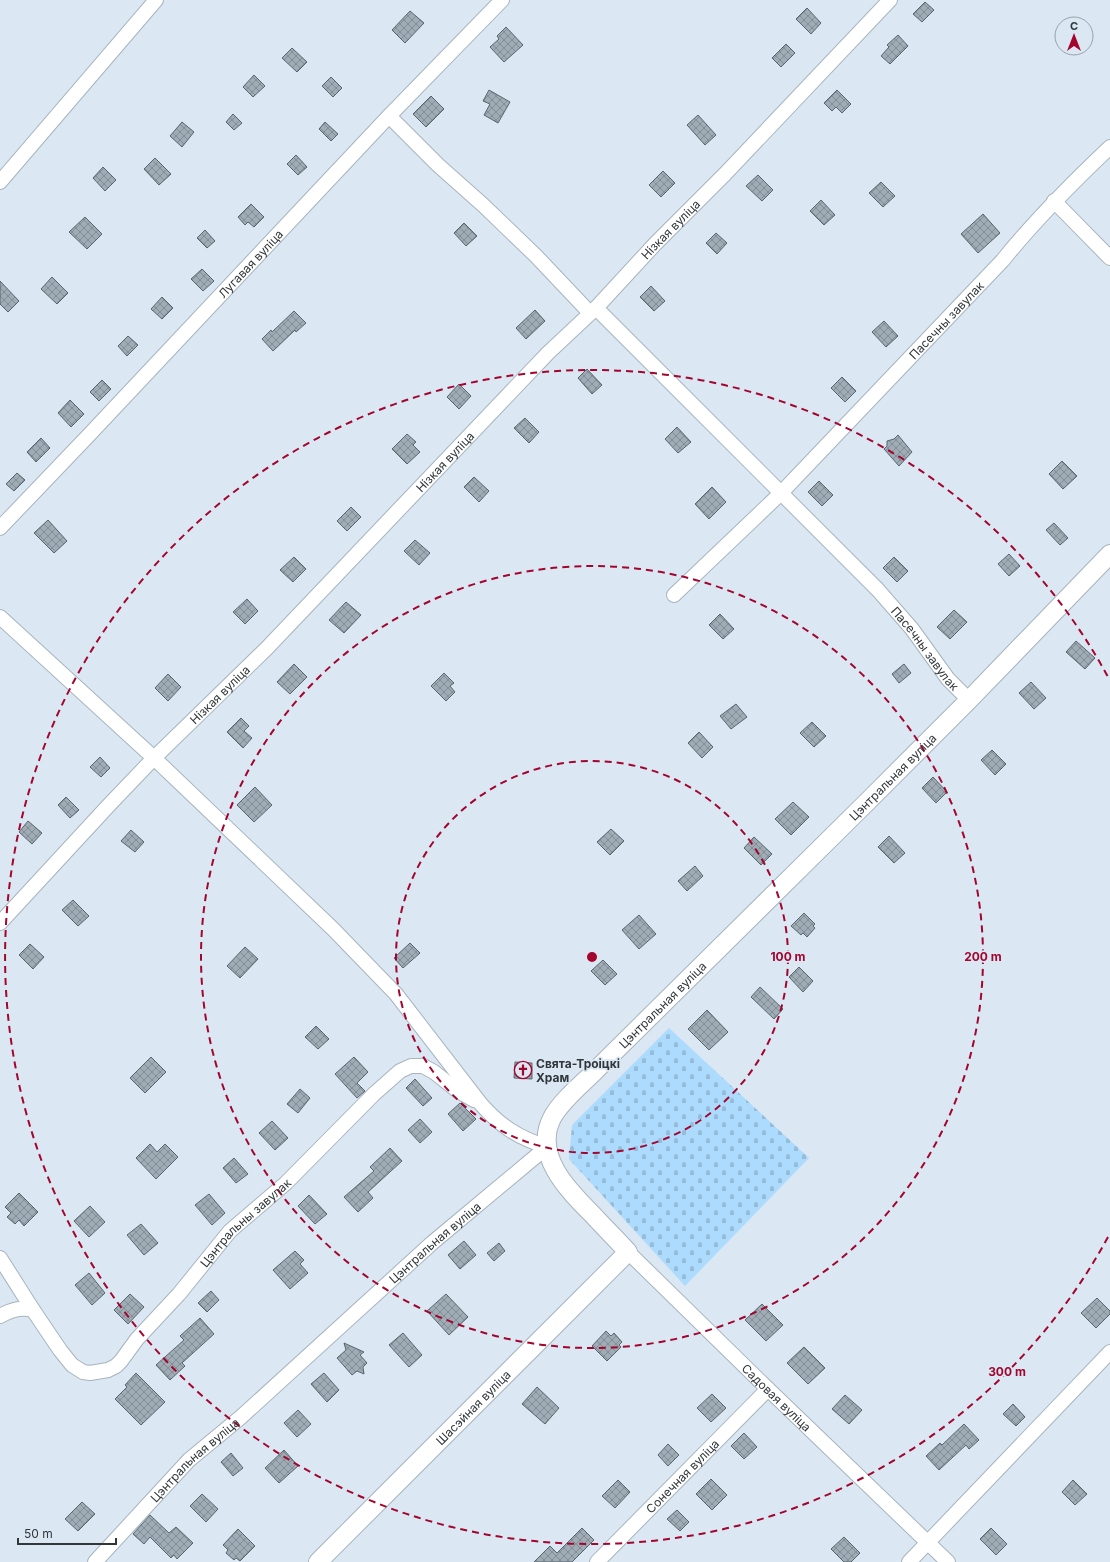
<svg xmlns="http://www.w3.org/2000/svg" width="1110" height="1562" font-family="Inter,sans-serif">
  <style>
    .cemetery { fill: url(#cemetery-stones) }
    .building { fill: url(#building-cross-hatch); stroke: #59656e }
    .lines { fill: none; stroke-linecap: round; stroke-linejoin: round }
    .minor-casing { stroke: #a7b4be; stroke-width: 16 }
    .major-casing { stroke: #a7b4be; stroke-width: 20 }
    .minor { stroke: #fff; stroke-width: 14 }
    .major { stroke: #fff; stroke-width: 18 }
    .ring { fill: none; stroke: #a3052e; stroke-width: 2; stroke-dasharray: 7 5 }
    .labels { text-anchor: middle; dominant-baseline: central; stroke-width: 3.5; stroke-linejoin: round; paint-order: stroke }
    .street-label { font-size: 12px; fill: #303639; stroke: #dbe8f3 }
    .poi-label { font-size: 12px; font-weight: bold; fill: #303639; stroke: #dbe8f3; text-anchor: start }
    .centre { fill: #a3052e; stroke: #dbe8f3; stroke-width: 2 }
    .ring-label { font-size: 12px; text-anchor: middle; font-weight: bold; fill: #a3052e; stroke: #dbe8f3; stroke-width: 3.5; stroke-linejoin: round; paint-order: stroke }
  </style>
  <defs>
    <pattern id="cemetery-stones" width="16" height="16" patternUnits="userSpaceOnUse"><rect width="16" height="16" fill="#addbfd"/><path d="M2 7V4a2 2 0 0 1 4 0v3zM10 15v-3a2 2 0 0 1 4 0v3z" fill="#95bdda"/></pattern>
    <pattern id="building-cross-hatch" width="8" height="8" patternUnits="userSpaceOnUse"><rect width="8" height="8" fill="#9facb6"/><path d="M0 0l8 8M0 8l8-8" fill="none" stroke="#828d95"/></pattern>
  </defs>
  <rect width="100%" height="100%" fill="#dbe8f3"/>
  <path class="cemetery" d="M 669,1028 L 809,1158 L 685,1286 L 569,1159 L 572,1125 Z"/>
  <path class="building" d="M 925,2 L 934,10 L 922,22 L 913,14 Z
    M 807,8 L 821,23 L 811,34 L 796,19 Z
    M 410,11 L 424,23 L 405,43 L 392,30 Z
    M 506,27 L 523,45 L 504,62 L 490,47 L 499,39 L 497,36 Z
    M 898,35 L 908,46 L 890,64 L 881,56 L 889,47 L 887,45 Z
    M 786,44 L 795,53 L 781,67 L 772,58 Z
    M 292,48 L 307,62 L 297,72 L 282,58 Z
    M 254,75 L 265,86 L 253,97 L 243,87 Z
    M 331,77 L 342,88 L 333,97 L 322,86 Z
    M 489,90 L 510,102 L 498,123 L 484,115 L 490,104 L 483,101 Z
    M 837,90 L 851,104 L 842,113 L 836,107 L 832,111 L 824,103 Z
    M 431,96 L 444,109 L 426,127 L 413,114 Z
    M 233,114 L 242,123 L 234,130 L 226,122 Z
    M 698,115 L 716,135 L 705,145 L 687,125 Z
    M 182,122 L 194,132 L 182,147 L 170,136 Z
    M 325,122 L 338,134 L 331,141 L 319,129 Z
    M 296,155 L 307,167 L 298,175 L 287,164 Z
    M 155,158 L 171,174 L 159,185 L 144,169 Z
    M 103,167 L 116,180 L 105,191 L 93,178 Z
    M 663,171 L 675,183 L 661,197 L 649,185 Z
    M 758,175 L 773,190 L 762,201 L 746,186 Z
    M 881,182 L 895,196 L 883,207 L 869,193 Z
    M 821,200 L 835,215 L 824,225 L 810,211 Z
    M 251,204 L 264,217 L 254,227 L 248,222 L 245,225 L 238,217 Z
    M 983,214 L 1000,233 L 978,253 L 961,234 Z
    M 85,217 L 102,234 L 87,249 L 69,232 Z
    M 464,223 L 477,236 L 466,246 L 454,233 Z
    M 205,230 L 215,241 L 207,248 L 197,238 Z
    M 716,233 L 727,243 L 717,254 L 706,243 Z
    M 202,269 L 214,281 L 203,291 L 191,279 Z
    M 52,277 L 68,293 L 57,304 L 41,289 Z
    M 0,281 L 19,301 L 8,312 L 0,304 Z
    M 651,286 L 665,301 L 654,311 L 640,297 Z
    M 162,297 L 173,308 L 162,319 L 151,309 Z
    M 535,310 L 545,321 L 526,339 L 516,328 Z
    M 294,311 L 306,323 L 296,332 L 295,330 L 273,351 L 262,339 L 271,330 L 272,332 Z
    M 884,321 L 898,336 L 886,347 L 872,332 Z
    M 128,336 L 138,345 L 127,356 L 118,346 Z
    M 587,369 L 602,385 L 592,394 L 578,378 Z
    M 842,377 L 856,391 L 845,402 L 831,388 Z
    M 102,380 L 111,389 L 99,401 L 90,392 Z
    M 459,384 L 471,396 L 459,409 L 447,397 Z
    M 70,400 L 84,414 L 71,427 L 58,413 Z
    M 525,418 L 539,432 L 529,443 L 514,428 Z
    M 677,427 L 691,442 L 678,453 L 665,439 Z
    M 407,434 L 416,442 L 413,445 L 420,452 L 407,464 L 392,449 Z
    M 898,435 L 912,452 L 899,466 L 884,449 L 887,446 L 887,441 L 894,439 Z
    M 41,438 L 50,448 L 36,462 L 27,452 Z
    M 1062,461 L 1077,476 L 1063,489 L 1049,474 Z
    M 17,473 L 25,480 L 14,491 L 6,484 Z
    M 474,477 L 489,491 L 479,502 L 464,487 Z
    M 819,481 L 833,495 L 822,506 L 808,492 Z
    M 712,487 L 726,502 L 709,519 L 695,504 Z
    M 351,507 L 361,517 L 347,531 L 337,521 Z
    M 48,520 L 67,541 L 54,553 L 34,533 Z
    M 1054,523 L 1068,538 L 1060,545 L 1046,530 Z
    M 415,540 L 430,553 L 419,565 L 404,551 Z
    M 1009,554 L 1020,566 L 1009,576 L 998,564 Z
    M 294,557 L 306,569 L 293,582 L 280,570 Z
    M 894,557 L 908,571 L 897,582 L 883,568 Z
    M 247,599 L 258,611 L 245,624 L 233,612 Z
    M 346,602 L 361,615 L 344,633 L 329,620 Z
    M 954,610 L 967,622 L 950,639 L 937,627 Z
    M 720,614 L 734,629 L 723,639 L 709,625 Z
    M 1076,641 L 1095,658 L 1085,669 L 1066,652 Z
    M 294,664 L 307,677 L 290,694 L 277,682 Z
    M 904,664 L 911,673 L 899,683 L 892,674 Z
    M 444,673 L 454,683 L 450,686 L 455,692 L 446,701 L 431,686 Z
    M 168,674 L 181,687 L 168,701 L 155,688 Z
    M 1031,682 L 1046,698 L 1034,709 L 1019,693 Z
    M 736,704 L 747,717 L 731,729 L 720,716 Z
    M 241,718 L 249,726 L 244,731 L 252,738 L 243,748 L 227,732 Z
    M 812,722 L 826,736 L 814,747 L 800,733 Z
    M 699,732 L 713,747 L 702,758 L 688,743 Z
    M 992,750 L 1006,764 L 995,775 L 981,760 Z
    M 100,757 L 110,768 L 101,777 L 90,767 Z
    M 933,777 L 947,792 L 936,803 L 922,788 Z
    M 255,787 L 272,805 L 254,822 L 237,805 Z
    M 66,797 L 79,810 L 70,818 L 58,805 Z
    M 793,802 L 809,817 L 791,835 L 775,819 Z
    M 28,821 L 42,833 L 32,844 L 19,832 Z
    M 611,829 L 624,841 L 610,855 L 597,842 Z
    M 131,830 L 144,842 L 135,852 L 121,841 Z
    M 889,836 L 905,853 L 894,863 L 878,847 Z
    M 754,837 L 772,854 L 761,865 L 744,848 Z
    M 695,866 L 703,876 L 687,891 L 678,881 Z
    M 73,900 L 89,916 L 78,926 L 62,910 Z
    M 804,913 L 815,924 L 813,926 L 815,928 L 807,937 L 803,933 L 801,935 L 791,926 Z
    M 639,915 L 656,934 L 639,949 L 622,930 Z
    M 410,943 L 420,953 L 403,968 L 394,958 Z
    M 30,944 L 44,957 L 33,969 L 19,955 Z
    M 245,947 L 258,959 L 240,978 L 227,966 Z
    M 603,960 L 617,974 L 605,985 L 591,971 Z
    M 799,967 L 813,981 L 803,992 L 789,977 Z
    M 760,987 L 783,1009 L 774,1019 L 751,997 Z
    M 707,1010 L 728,1032 L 709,1050 L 688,1029 Z
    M 316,1026 L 329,1039 L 318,1049 L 305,1037 Z
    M 151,1057 L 166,1072 L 145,1093 L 130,1078 Z
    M 354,1057 L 368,1072 L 357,1083 L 365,1091 L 357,1098 L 335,1074 Z
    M 515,1062 L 532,1063 L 532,1079 L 514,1078 Z
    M 415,1079 L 432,1098 L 423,1106 L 406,1088 Z
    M 300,1089 L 310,1098 L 298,1113 L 287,1104 Z
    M 460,1103 L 476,1119 L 463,1131 L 448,1114 Z
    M 420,1119 L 432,1132 L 420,1143 L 408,1130 Z
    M 272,1121 L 288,1138 L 275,1150 L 259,1133 Z
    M 150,1144 L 157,1152 L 165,1144 L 178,1157 L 156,1179 L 136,1158 Z
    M 390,1148 L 402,1161 L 368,1192 L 373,1198 L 358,1212 L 344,1197 L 374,1171 L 370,1167 Z
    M 234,1158 L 248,1174 L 236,1183 L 223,1168 Z
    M 19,1193 L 38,1212 L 24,1226 L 19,1220 L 15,1224 L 7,1217 L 11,1213 L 5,1207 Z
    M 209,1194 L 225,1213 L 212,1225 L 195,1205 Z
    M 309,1195 L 327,1214 L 315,1224 L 298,1206 Z
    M 90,1206 L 105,1222 L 89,1237 L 74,1221 Z
    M 141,1224 L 158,1243 L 144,1255 L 127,1235 Z
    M 464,1241 L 476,1255 L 460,1269 L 448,1255 Z
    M 499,1243 L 505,1251 L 494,1261 L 487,1253 Z
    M 295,1251 L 304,1260 L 300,1264 L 308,1273 L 290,1289 L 273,1270 Z
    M 89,1273 L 105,1293 L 92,1305 L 75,1285 Z
    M 211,1291 L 219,1300 L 207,1312 L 198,1303 Z
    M 130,1294 L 144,1307 L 128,1324 L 114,1310 Z
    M 446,1294 L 468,1317 L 449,1335 L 427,1311 Z
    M 1097,1298 L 1110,1311 L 1110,1314 L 1096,1328 L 1081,1313 Z
    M 762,1304 L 783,1325 L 766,1341 L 745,1320 Z
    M 200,1318 L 214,1334 L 182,1363 L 185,1366 L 170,1380 L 156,1365 L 184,1340 L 180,1336 Z
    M 606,1331 L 611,1336 L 614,1333 L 622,1342 L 619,1345 L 621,1347 L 607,1361 L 592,1346 Z
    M 403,1333 L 422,1355 L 409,1367 L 389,1345 Z
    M 344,1343 L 364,1352 L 360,1355 L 367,1363 L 363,1367 L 364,1374 L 357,1371 L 352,1375 L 337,1358 L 346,1350 Z
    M 804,1347 L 825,1368 L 808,1384 L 787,1363 Z
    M 136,1373 L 165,1402 L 141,1425 L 115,1399 L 127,1387 L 125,1385 Z
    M 324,1373 L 339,1390 L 327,1402 L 311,1384 Z
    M 537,1387 L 559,1408 L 545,1424 L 522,1404 Z
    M 712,1394 L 726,1408 L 711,1422 L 697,1408 Z
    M 845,1395 L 862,1410 L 849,1424 L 832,1409 Z
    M 1013,1404 L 1025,1417 L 1016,1426 L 1003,1414 Z
    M 298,1410 L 311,1424 L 297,1437 L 284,1423 Z
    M 964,1424 L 979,1440 L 969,1449 L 966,1445 L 939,1470 L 926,1456 L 940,1443 L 942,1445 Z
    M 744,1433 L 757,1447 L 744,1459 L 731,1446 Z
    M 668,1444 L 679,1455 L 668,1466 L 658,1455 Z
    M 284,1450 L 298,1466 L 279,1483 L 265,1468 Z
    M 231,1453 L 243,1468 L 233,1476 L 221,1462 Z
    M 711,1479 L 727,1495 L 712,1510 L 696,1494 Z
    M 618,1480 L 630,1492 L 615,1508 L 602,1496 Z
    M 1073,1480 L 1087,1494 L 1075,1505 L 1062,1492 Z
    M 202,1494 L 218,1509 L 206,1522 L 190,1506 Z
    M 82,1502 L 95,1514 L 78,1531 L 65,1519 Z
    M 677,1510 L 689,1522 L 680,1531 L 667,1519 Z
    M 150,1515 L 169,1533 L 176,1527 L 193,1543 L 177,1559 L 174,1555 L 171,1558 L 150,1537 L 144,1544 L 133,1534 Z
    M 582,1528 L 594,1540 L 572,1562 L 534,1562 L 550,1546 L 557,1553 Z
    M 991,1528 L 1007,1544 L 996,1555 L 980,1539 Z
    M 238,1529 L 255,1546 L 240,1561 L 236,1558 L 234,1560 L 226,1553 L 228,1550 L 223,1545 Z
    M 844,1537 L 860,1553 L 851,1562 L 844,1562 L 831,1549 Z"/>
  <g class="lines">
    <defs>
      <g id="minor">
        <path d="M 389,116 L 438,165 L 483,205 L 536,256 L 590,313"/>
        <path d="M 0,182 L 156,0"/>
        <path d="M 1054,201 L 1110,258"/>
        <path id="s1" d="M 596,308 L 878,590 L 912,629 L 948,679 L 969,700"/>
        <path id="s2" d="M 0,528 L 88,436 L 389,116 L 502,0"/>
        <path id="s3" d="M 674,595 L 781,493 L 1003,260 C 1036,219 1072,183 1110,147"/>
        <path d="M 0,617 L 154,758 L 333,929 L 396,994 L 480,1103 C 500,1126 517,1137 547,1147"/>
        <path id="s4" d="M 0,923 L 109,805 L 154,758 L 267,648 L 548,353 L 596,308 L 655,244 L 725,174 L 890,0"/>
        <path id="s5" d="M 628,1252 L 768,1389 L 948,1562"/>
        <path id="s6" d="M 0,1258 L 33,1310 L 60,1350 L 72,1365 L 83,1372 L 90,1373 L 108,1370 L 116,1366 L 121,1361 L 137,1339 L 179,1294 L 230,1231 L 286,1183 L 374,1094 L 400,1071 L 411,1066 L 423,1066 L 434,1072 L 458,1091 L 474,1100"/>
        <path d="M 0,1316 C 11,1310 20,1307 33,1310"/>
        <path id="s7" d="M 95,1562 L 189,1460 L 241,1417 L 432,1243 L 547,1147"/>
        <path id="s8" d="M 597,1562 L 768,1389"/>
        <path d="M 909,1562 L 1110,1352"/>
      </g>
      <g id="major">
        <path id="s9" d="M 318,1562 L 628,1252 C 616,1239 604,1227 592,1214 C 568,1190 533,1155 552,1118 C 561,1101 581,1085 595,1071 L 865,804 L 969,700 L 1110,554"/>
      </g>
    </defs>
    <use href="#minor" class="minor-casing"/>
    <use href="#major" class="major-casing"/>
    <use href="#minor" class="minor"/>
    <use href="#major" class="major"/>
  </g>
  <g class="ring">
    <circle cx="592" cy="957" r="196"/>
    <circle cx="592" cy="957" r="391"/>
    <path d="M1108 1237A587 587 0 1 1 1108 677"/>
  </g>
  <defs>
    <symbol id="church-ring" viewBox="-11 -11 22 22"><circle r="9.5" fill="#dbe8f3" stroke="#a3052e" stroke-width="1.5"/><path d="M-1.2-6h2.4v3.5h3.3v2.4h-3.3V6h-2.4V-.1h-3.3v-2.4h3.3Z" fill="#a3052e"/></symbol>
  </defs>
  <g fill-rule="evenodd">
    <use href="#church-ring" x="513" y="1060" width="20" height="20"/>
  </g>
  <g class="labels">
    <g class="street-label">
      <text stroke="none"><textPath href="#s4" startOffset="965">Нізкая вуліца</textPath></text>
      <text stroke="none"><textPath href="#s2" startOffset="364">Лугавая вуліца</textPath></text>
      <text stroke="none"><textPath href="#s3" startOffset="387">Пасечны завулак</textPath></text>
      <text stroke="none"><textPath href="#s4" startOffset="641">Нізкая вуліца</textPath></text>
      <text stroke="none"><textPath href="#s1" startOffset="474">Пасечны завулак</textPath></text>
      <text stroke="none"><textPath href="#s4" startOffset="317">Нізкая вуліца</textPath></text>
      <text stroke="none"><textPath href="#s9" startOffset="1085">Цэнтральная вуліца</textPath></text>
      <text stroke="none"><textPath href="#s9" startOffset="761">Цэнтральная вуліца</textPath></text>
      <text stroke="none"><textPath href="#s6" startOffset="370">Цэнтральны завулак</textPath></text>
      <text stroke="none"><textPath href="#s7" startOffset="467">Цэнтральная вуліца</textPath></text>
      <text stroke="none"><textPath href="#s5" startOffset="208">Садовая вуліца</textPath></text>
      <text stroke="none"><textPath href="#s9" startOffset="219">Шасэйная вуліца</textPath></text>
      <text stroke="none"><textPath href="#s7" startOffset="143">Цэнтральная вуліца</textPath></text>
      <text stroke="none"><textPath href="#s8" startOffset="121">Сонечная вуліца</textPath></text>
    </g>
    <g class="poi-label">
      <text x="536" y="1063">Свята-Троіцкі<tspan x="536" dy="14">Храм</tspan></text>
    </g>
  </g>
  <circle cx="592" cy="957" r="6" class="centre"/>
  <g class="ring-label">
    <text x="788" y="961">100 m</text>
    <text x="983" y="961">200 m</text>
    <text x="1007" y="1376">300 m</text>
  </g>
  <g transform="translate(1074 36)"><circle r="19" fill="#dbe8f3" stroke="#97a1a9"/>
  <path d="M0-3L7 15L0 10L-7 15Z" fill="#a3052e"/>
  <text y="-6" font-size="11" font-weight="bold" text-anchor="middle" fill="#303639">С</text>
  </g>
  <path d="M18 1538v6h98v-6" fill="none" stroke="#303639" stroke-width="2"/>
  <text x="24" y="1538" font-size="12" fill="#303639" stroke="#dbe8f3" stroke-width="3" paint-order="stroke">50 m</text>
</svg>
